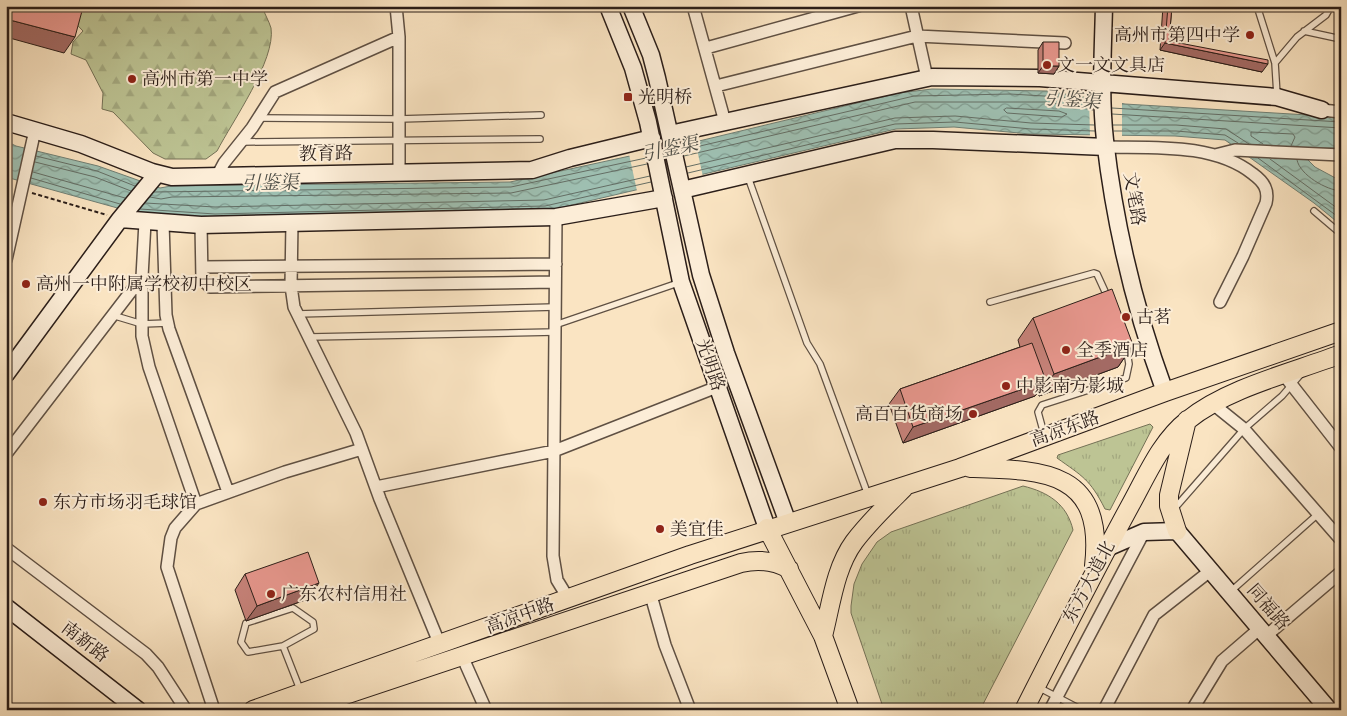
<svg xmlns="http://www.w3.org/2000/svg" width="1347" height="716" font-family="'IM FELL French Canon','Noto Serif SC',serif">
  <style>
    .grass { fill: url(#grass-tufts); stroke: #747156 }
    .forest { fill: url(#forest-firs); stroke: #747156 }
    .water { fill: url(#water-waves); stroke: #707f74 }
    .pier { fill: #fae4c2 }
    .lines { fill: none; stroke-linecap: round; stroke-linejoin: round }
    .shore { stroke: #646e65; stroke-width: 1 }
    .lane-casing { stroke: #5f5043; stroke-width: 8 }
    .street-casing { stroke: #5f5043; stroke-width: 14 }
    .secondary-casing { stroke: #2b1e19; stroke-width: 19 }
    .primary-casing { stroke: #2b1e19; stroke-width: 20 }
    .path { stroke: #2b1e19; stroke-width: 2; stroke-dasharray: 4 2.5; stroke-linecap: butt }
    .lane { stroke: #fcedd7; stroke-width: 5.5 }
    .street { stroke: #fcedd7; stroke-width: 11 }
    .secondary { stroke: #fcedd7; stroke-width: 16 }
    .primary { stroke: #fae4c2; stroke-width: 18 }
    .wall { fill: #c8837b; stroke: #2b1e19 }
    .shaded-wall { fill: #a36a64; stroke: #2b1e19 }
    .building { fill: #e9988f; stroke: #2b1e19 }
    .poi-dot { fill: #8f2418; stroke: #fcedd7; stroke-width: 2 }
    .labels { text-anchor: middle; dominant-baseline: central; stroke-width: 4; stroke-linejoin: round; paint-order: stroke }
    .poi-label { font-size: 18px; fill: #2b1e19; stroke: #fcedd7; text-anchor: start }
    .street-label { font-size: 18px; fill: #2b1e19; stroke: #fcedd7 }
    .water-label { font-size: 19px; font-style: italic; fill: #4e4e47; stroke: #fcedd7 }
  </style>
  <defs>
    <pattern id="grass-tufts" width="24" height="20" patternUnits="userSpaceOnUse" patternTransform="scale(1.25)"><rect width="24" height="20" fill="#bdc494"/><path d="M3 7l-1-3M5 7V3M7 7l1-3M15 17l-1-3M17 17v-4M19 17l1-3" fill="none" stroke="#a3a87f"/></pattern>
    <pattern id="forest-firs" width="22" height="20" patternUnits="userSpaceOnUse" patternTransform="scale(1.25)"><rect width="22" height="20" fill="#bdc494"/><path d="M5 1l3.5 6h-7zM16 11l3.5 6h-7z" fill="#a3a87f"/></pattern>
    <pattern id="water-waves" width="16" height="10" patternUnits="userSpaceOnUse" patternTransform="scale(1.25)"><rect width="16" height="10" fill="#9ebfb1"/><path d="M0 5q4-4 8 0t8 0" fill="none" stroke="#819b8f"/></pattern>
  </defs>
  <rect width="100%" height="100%" fill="#fae4c2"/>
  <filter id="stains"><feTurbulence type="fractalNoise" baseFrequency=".004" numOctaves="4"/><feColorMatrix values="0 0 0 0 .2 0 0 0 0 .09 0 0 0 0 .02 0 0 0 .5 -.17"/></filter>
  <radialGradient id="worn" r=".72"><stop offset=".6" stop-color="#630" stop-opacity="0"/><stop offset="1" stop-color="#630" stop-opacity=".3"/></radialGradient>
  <path class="grass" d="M 1150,424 L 1153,427 L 1110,510 L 1105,509 C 1090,479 1082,476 1057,458 L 1058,455 Z
    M 1023,486 C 1048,492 1067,504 1073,530 L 980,710 L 884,710 L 851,613 L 851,606 L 854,584 L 862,564 L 877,542 L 891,532 Z"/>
  <path class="forest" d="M 59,6 L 262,6 C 264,13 269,21 271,28 C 276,60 232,122 217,151 L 206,159 L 165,159 L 153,153 L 113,112 L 102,109 L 103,93 L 86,60 L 71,54 L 73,42 L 83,31 Z"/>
  <path class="water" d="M 932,89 L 1047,91 L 1125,104 L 1341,117 L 1341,148 L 1310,148 L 1308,160 L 1315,167 L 1341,181 L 1341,225 L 1314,203 L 1225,140 L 1175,136 L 1030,134 L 954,127 L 896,129 L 546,211 L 215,219 L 139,214 L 6,177 L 6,141 L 16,146 L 98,166 L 160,188 L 171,186 L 510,182 L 699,141 L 899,93 Z"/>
  <path class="pier" d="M 1089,96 L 1122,102 L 1122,138 L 1090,138 Z
    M 695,140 L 703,177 L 637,191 L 629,154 Z"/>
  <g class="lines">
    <path class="shore" d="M 1007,108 L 1059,111 L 1067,114 L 1062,117 L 1007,113 L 1004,110 Z
      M 1112,108 L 1341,122
      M 1112,114 L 1341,128
      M 1113,125 L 1176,125 L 1226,129 L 1249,144
      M 1114,131 L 1176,131 L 1225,135 L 1238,143
      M 1263,144 L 1251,136 L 1251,132 L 1293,134 L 1295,137 L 1291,146
      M 683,150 L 914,96 L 1010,94 L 1061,97 L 1093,104
      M 36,156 L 97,171 L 135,186
      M 684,156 L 915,102 L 1046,102 L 1093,110
      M 1258,158 L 1341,219
      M 1270,159 L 1341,211
      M 1297,160 C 1300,175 1326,190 1341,191
      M 35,162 L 95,177 L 131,191
      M 686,167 L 895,118 L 955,116 L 1031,123 L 1094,125
      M 33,172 L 125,198
      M 688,173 L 895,124 L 955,122 L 1031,129 L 1095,131
      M 31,178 L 120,204
      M 154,192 L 511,187 L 646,158
      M 150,197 L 161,199 L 172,197 L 511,193 L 647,164
      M 145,203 L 215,207 L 544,200 L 650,176
      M 140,209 L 215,214 L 545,206 L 651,182"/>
    <defs>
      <path id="lane" d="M 1257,6 L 1275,63
        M 1304,31 L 1341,39
        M 1277,95 L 1275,63 L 1297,37 L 1326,15 L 1331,6
        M 260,118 L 399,119 L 541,115
        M 242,142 L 540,139
        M 748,177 L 807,343 L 820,364 L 868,495
        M 1314,211 L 1341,234
        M 990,302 L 1094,273 L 1097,274 L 1108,298
        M 297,314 L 555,307
        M 112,315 L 142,324 L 168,323
        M 555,325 L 681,282
        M 310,337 L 555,332
        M 1044,434 L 1038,412 L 1042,405 L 1126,378 L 1129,364 L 1126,346
        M 1174,509 L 1244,429 L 1282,396 L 1301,374
        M 1230,592 L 1318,514
        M 283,646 L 248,652 L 241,642 L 246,623 L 293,608 L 313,622 L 314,629 L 283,646 L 301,692
        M 1038,687 L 1082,710"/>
      <path id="street" d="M 396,6 L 399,37 L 399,173
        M 693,6 L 725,122
        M 911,6 L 927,78
        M 706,48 L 858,6
        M 716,86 L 917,36 L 1065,43
        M 1322,110 L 1341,112
        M 1106,147 C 1154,148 1214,143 1253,174 C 1264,182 1269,190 1266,203 L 1243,256 L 1220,302
        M 1215,155 L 1235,150 L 1341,155
        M 217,176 L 224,163 L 252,128 L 275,92 L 399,37
        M 556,217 L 553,556 L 557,580 L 568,598
        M 292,222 L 291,286 L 294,307 L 356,433 L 380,499 L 440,645
        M 163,223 L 166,315 L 169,329 L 228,492
        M 201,225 L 202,279 L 210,287 L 555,282
        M 6,260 L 35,130
        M 202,267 L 556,264
        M 142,277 L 142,336 L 149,367 L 196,504
        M 1284,375 L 1341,448
        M 1213,404 L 1244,429 L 1341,540
        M 6,454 L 142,277 L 145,222
        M 376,487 L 554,451 L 717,387
        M 6,548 L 146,654 L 158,667 L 186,710
        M 650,592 L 665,645 L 690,710
        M 1266,636 L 1341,572
        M 462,656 L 486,710
        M 214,710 L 167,567 L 171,538 L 175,528 L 196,504 L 285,472 L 362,449
        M 1050,710 L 1144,532
        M 1104,710 L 1154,615 L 1210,571
        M 1192,710 L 1222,661 L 1259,629"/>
      <path id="secondary" d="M 608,6 L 633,68 L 648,122 L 681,282 L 767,528
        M 631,6 L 651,55 L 657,78 L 701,275 L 726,353 L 788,523
        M 1104,6 C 1103,50 1100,96 1105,140 C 1115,227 1135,310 1165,392
        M 6,122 L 81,144 L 152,172 L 172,177 L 532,170 L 570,158 L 652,138
        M 670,134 L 932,77 L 1040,78 L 1277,97 L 1322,110
        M 682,190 L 895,140 L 933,140 L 1106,147
        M 120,219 L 201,225 L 556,217 L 664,198
        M 6,374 L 120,219 L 157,174
        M 1107,548 L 1144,532 L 1177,531 L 1329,710
        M 6,607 L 138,710"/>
      <path id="primary" d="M 970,468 C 1043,470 1105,470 1094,566
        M 767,528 L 823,636 L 850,710
        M 1177,531 L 1169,506 L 1169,495 L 1187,420
        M 823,636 C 831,605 835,568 854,542 C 869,522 887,505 904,488
        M 253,710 L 690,555 L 960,468 L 1165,392 L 1341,331
        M 300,710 L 741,563 C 758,559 773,560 789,569
        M 1024,710 C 1059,641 1094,572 1131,504 C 1147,475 1161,441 1188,420 C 1227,388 1294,372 1341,354"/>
    </defs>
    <use href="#lane" class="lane-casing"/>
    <use href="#street" class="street-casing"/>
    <use href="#secondary" class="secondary-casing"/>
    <use href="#primary" class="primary-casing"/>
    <path class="path" d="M 32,193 L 107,215"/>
    <use href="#lane" class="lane"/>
    <use href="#street" class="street"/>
    <use href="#secondary" class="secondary"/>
    <use href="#primary" class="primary"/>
  </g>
  <path class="wall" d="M 1163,6 L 1172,6 L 1169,41 L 1262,72 L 1160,50 Z
    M 1043,42 L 1059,66 L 1054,74 L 1038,73 L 1038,50 Z
    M 1033,318 L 1133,345 L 1118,367 L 1039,396 L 1038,392 L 1035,396 L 903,443 L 889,404 L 900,389 L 1020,347 L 1018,340 Z
    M 245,574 L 308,599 L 246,621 L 235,590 Z"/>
  <path class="shaded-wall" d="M 6,19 L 75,37 L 64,53 L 6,37 Z
    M 1165,43 L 1268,64 L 1262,72 L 1160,50 Z
    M 1043,66 L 1059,66 L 1054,74 L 1038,73 Z
    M 1133,345 L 1118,367 L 1039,396 L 1054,374 Z
    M 1046,381 L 1035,396 L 903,443 L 913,427 Z
    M 319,583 L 308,599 L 246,621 L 257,606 Z"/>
  <path class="building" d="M 6,6 L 66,6 L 82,11 L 75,37 L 6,19 Z
    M 1168,6 L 1172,6 L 1169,41 L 1268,60 L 1268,64 L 1165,43 Z
    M 1043,42 L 1059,42 L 1059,66 L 1043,66 Z
    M 1112,289 L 1133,345 L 1054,374 L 1033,318 Z
    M 1032,343 L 1046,381 L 913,427 L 900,389 Z
    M 308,552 L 319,583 L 257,606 L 245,574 Z"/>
  <g class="poi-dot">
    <circle cx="1250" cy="35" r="5"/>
    <circle cx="1047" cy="65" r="5"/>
    <circle cx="132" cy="79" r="5"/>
    <rect x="623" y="92" width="10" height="10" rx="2.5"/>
    <circle cx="26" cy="284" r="5"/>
    <circle cx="1126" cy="317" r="5"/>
    <circle cx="1066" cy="350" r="5"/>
    <circle cx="1006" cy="386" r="5"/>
    <circle cx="973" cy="414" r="5"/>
    <circle cx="43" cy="502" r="5"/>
    <circle cx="660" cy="529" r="5"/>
    <circle cx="271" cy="594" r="5"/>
  </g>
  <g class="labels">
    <g class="poi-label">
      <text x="1240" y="35" text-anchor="end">高州市第四中学</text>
      <text x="1057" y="65">文一文文具店</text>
      <text x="142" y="79">高州市第一中学</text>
      <text x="638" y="97">光明桥</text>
      <text x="36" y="284">高州一中附属学校初中校区</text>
      <text x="1136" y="317">古茗</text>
      <text x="1076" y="350">全季酒店</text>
      <text x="1016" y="386">中影南方影城</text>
      <text x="963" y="414" text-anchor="end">高百百货商场</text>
      <text x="53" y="502">东方市场羽毛球馆</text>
      <text x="670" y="529">美宜佳</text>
      <text x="281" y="594">广东农村信用社</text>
    </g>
    <g class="street-label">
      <text transform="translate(326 154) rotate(-1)">教育路</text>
      <text transform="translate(1134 199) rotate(81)">文笔路</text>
      <text transform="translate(710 365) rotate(71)">光明路</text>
      <text transform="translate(1065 429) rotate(-20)">高凉东路</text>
      <text transform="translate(1089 582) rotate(-62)">东方大道北</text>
      <text transform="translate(1268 607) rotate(49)">同福路</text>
      <text transform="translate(520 616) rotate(-20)">高凉中路</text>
      <text transform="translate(85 642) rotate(38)">南新路</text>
    </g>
    <g class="water-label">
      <text transform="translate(1072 100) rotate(4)">引鉴渠</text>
      <text transform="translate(670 149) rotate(-12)">引鉴渠</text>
      <text transform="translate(270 183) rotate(-1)">引鉴渠</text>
    </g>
  </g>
  <rect width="1347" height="716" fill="none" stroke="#fae4c2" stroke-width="25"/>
  <rect x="8" y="8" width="1332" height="701" fill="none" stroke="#2b1e19" stroke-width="2.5"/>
  <rect x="12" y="12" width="1322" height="691" fill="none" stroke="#2b1e19"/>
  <rect width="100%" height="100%" filter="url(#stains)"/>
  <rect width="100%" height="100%" fill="url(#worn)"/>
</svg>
